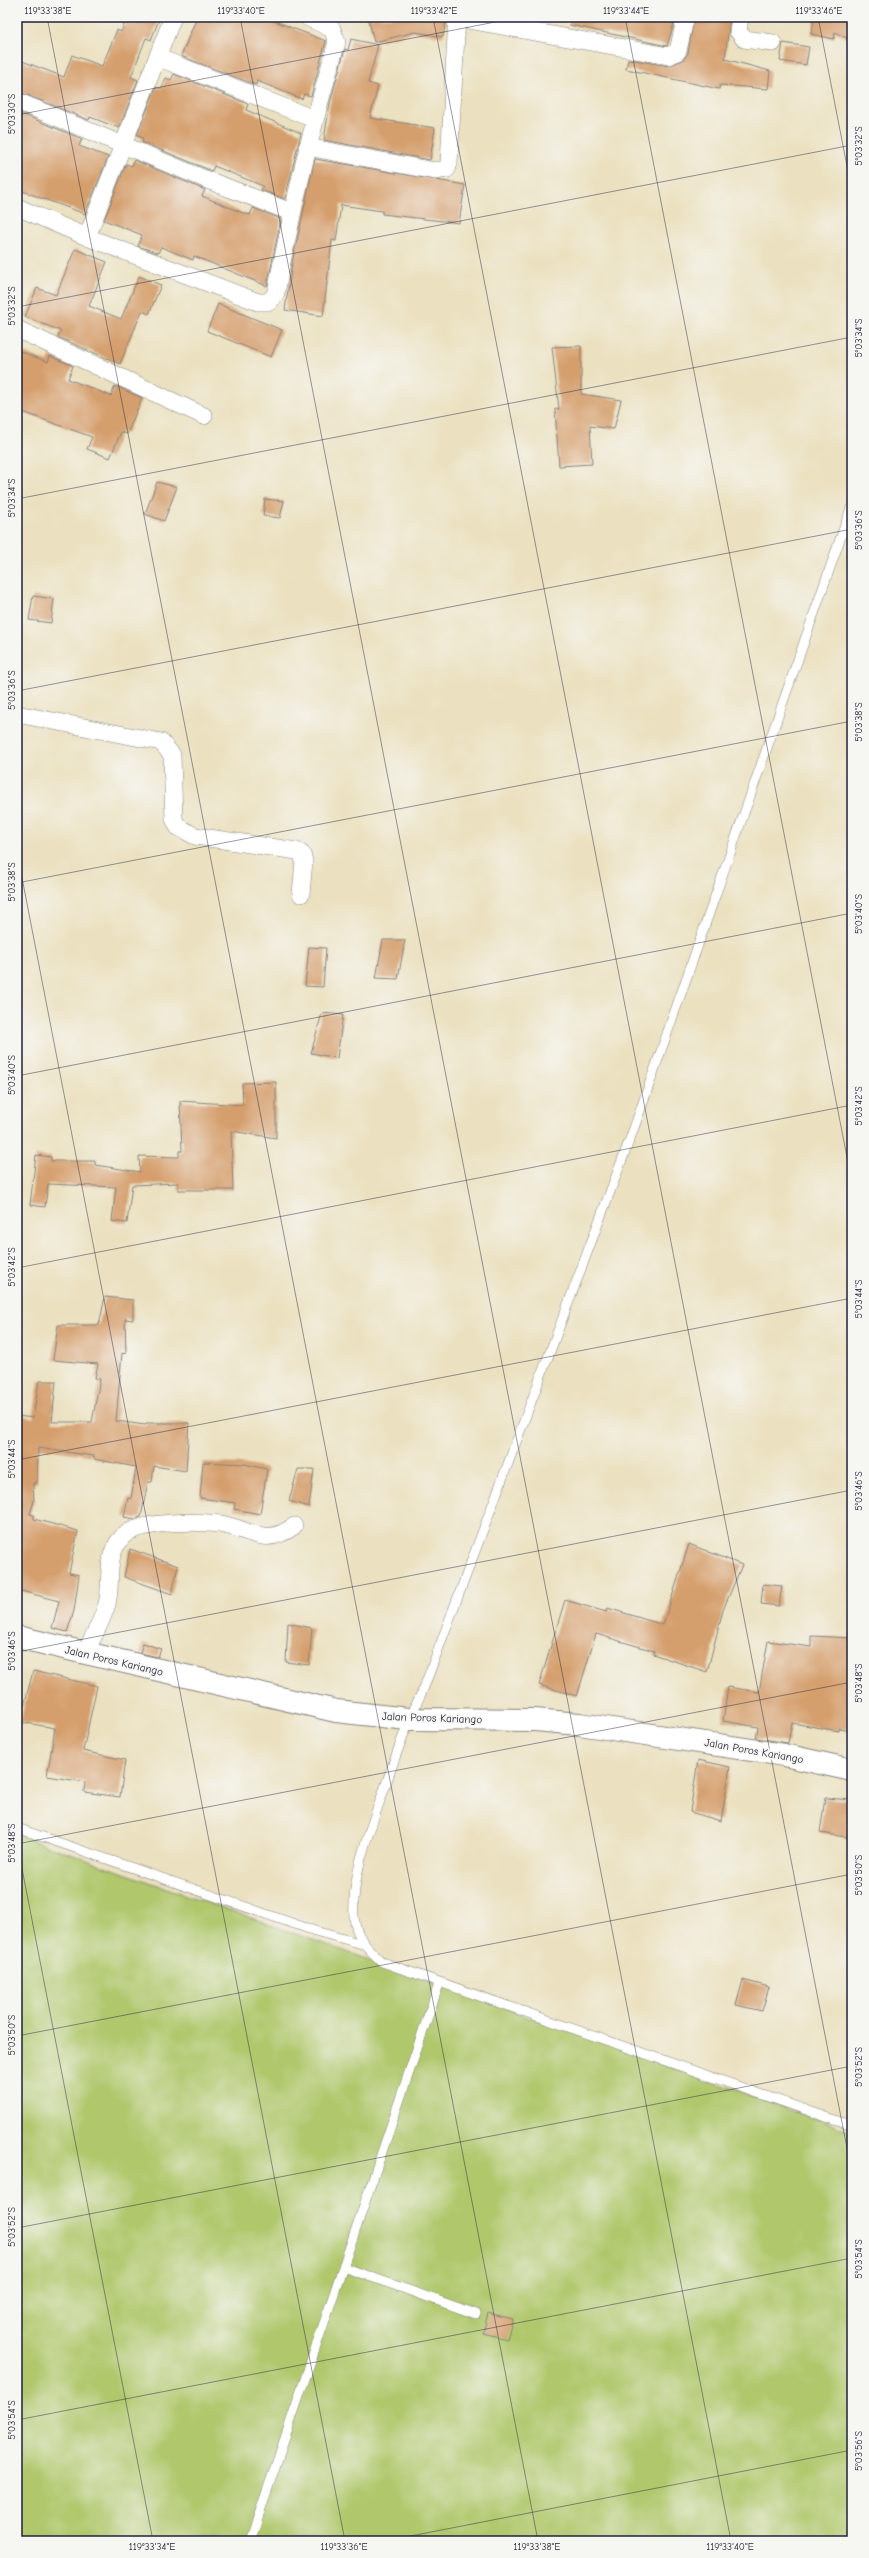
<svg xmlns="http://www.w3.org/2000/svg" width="869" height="2558" font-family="'Comic Neue',sans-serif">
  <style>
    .green { fill: #b0c76c; stroke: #697454 }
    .building { fill: #d59f6d }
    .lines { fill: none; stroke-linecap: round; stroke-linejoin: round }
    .service-casing { stroke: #86827e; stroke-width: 10 }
    .minor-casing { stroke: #86827e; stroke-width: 18 }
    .secondary-casing { stroke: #86827e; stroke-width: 24 }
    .service { stroke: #fff; stroke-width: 9 }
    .minor { stroke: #fff; stroke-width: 17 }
    .secondary { stroke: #fff; stroke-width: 22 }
    .ticks { fill: none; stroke: #22223b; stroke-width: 1; stroke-opacity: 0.45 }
    .labels { text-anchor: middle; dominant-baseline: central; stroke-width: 3.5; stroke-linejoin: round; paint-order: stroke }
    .street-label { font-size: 11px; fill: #22223b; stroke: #f6f6f2 }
    .neatline { fill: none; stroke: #22223b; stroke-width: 1.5 }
    .ticks-label { font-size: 10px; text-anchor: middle; fill: #22223b }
  </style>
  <rect width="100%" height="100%" fill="#f6f6f2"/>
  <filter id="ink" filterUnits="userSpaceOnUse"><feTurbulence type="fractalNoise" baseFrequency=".025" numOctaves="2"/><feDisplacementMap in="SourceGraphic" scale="8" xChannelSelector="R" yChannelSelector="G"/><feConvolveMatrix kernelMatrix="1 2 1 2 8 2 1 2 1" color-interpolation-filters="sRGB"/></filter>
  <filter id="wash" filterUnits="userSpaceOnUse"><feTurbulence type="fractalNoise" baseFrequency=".012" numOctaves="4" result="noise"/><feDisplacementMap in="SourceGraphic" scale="16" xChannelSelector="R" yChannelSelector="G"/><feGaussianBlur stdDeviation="0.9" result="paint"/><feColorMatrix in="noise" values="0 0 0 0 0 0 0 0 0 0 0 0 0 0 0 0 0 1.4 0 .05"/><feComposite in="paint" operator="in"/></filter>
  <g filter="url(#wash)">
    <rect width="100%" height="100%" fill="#ebe1c0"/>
    <path class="green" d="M 17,1835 L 852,2131 L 852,2541 L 17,2541 Z"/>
    <g id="blocks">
      <path class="building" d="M 127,17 L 160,17 L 151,40 L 146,38 L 131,77 L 138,80 L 119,128 L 90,117 L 89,120 L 17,91 L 17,59 L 64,77 L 72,55 L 102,66 L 117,30 L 121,32 Z
        M 197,17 L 264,17 L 326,41 L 311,96 L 304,94 L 302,99 L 257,81 L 256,85 L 181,56 Z
        M 368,17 L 447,17 L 443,37 L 415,32 L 374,42 Z
        M 571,17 L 676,17 L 667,46 L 570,25 Z
        M 694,17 L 730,17 L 725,59 L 770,71 L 768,89 L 720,85 L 719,89 L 626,69 L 628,59 L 668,66 L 683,60 L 688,53 Z
        M 806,17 L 852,17 L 852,41 L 835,32 L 834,39 L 811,34 L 814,21 Z
        M 351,39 L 378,45 L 368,83 L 378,86 L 370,118 L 435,128 L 430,160 L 324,140 L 330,103 L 345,49 L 348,50 Z
        M 783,43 L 809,47 L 806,65 L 780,61 Z
        M 174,74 L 248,104 L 246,110 L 301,133 L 285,199 L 261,190 L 263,186 L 214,166 L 212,171 L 142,142 L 143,138 L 137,135 L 156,87 L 161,89 L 166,78 L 171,80 Z
        M 17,112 L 82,139 L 79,146 L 108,157 L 85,214 L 17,189 Z
        M 315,159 L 465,185 L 459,223 L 382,214 L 382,211 L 341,205 L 336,241 L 332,240 L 323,316 L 285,310 L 292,263 Z
        M 134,160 L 205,190 L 202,196 L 243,213 L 250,215 L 253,208 L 281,219 L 267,286 L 194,256 L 193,260 L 161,247 L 158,253 L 138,246 L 142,235 L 104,220 L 126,164 L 132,166 Z
        M 75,249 L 107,262 L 89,306 L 121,319 L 139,276 L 161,285 L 149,314 L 142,311 L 120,364 L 58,337 L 61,331 L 25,317 L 37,288 L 56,295 Z
        M 218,304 L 282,330 L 271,357 L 207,331 Z
        M 581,346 L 581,394 L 621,400 L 614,429 L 590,426 L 592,464 L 559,466 L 555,409 L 559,409 L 552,347 Z
        M 17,350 L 48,362 L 50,356 L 73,366 L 68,379 L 111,396 L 115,386 L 142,398 L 127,434 L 121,432 L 110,458 L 87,449 L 92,437 L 17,410 Z
        M 157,482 L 177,487 L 164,521 L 145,514 Z
        M 265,499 L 284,501 L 280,518 L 263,516 Z
        M 33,596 L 54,599 L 51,623 L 29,620 Z
        M 383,940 L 405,940 L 398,979 L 376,978 Z
        M 309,947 L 326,948 L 323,987 L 305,986 Z
        M 322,1013 L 343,1015 L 337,1058 L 311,1053 Z
        M 276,1082 L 276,1138 L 231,1131 L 233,1190 L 178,1190 L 178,1183 L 132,1185 L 127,1223 L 112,1221 L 116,1187 L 48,1184 L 45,1207 L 30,1205 L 36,1155 L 51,1157 L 51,1161 L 95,1161 L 95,1165 L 140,1172 L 139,1156 L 179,1157 L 179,1151 L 182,1151 L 180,1101 L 243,1105 L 242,1083 Z
        M 105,1297 L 133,1300 L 133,1320 L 125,1319 L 126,1354 L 122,1353 L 116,1421 L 145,1425 L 146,1423 L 189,1423 L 186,1471 L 154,1466 L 152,1482 L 148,1482 L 141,1517 L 135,1519 L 124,1517 L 128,1498 L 131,1499 L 136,1467 L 94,1459 L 94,1456 L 38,1448 L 37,1483 L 33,1483 L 34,1501 L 30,1514 L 34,1515 L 34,1519 L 78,1531 L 69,1573 L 79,1575 L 74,1611 L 67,1632 L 52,1628 L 59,1601 L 17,1590 L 17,1416 L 33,1418 L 39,1381 L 56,1381 L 52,1422 L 92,1422 L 100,1379 L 95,1378 L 98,1364 L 53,1360 L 58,1325 L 99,1325 Z
        M 203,1462 L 244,1464 L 267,1469 L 260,1514 L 234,1509 L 235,1503 L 200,1498 Z
        M 298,1469 L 314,1469 L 309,1507 L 289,1501 Z
        M 689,1544 L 742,1565 L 723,1610 L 707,1672 L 653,1654 L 654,1651 L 596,1634 L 577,1696 L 539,1685 L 565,1600 L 606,1612 L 608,1608 L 663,1625 Z
        M 130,1549 L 178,1566 L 172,1594 L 124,1577 Z
        M 763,1584 L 782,1586 L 779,1606 L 761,1604 Z
        M 288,1623 L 312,1628 L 309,1665 L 286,1662 Z
        M 811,1636 L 852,1638 L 852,1730 L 839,1728 L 839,1731 L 792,1723 L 788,1743 L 756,1738 L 758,1727 L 723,1721 L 728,1687 L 759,1692 L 768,1641 L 811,1647 Z
        M 143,1643 L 161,1649 L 158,1657 L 140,1653 Z
        M 33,1671 L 97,1686 L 83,1751 L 125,1760 L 120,1797 L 84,1792 L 85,1782 L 47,1776 L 55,1728 L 20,1722 Z
        M 698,1760 L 730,1767 L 721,1821 L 690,1812 Z
        M 825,1798 L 852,1800 L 852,1838 L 820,1833 Z
        M 743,1980 L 769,1987 L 762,2011 L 736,2005 Z
        M 488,2313 L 513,2319 L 507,2339 L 483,2333 Z"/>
    </g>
  </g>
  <g filter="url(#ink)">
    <use href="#blocks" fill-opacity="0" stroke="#86827e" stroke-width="1"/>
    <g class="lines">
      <defs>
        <path id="service" d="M 852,505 L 634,1128 L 423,1690 C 408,1720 397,1752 386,1784 C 372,1825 351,1872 354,1917 C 356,1938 368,1949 382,1962 L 852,2126
          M 17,1828 L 315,1931 L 362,1944
          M 343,2267 L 476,2314
          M 250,2541 L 439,1984"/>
        <path id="minor" d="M 740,17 L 738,31 L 744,39 L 773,43
          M 457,18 L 669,56 L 678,51 L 685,20
          M 157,57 L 314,119
          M 17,101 L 205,179 L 291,212
          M 307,147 L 435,171 L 447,169 L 449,163 L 457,17
          M 17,207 L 87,237 L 258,302 L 269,302 L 276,293 C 292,208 312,125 337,42 L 332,29 L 307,17
          M 87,237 L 173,17
          M 17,329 L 204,416
          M 17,714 L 161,742 L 172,755 L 174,819 L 178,827 L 195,836 L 297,851 L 302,854 L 304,861 L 301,894
          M 85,1653 C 93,1637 102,1621 107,1604 C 112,1585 106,1560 117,1544 C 120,1540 123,1535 127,1533 C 148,1521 196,1521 220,1524 C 251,1529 264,1548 294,1526"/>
        <path id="secondary" d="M 17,1637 L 336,1711 L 408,1719 L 535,1720 L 579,1724 L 784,1755 L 852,1770"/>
      </defs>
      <use href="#service" class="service-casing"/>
      <use href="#minor" class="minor-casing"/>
      <use href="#secondary" class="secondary-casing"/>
      <use href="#service" class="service"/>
      <use href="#minor" class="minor"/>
      <use href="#secondary" class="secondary"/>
    </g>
  </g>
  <path class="ticks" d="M 47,17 L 538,2541M 240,17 L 731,2541M 433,17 L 852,2174M 625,17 L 852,1183M 818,17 L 852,192M 17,115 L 521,17M 17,307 L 852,145M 17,499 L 852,337M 17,691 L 852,529M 17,852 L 345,2541M 17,883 L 852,721M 17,1076 L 852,913M 17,1268 L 852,1105M 17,1460 L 852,1298M 17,1652 L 852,1490M 17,1843 L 153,2541M 17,1844 L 852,1682M 17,2036 L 852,1874M 17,2228 L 852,2066M 17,2420 L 852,2258M 385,2541 L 852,2450"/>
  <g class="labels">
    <g class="street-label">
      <text transform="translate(114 1661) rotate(13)">Jalan Poros Kariango</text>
      <text transform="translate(432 1718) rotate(2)">Jalan Poros Kariango</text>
      <text transform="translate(754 1751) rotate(10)">Jalan Poros Kariango</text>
    </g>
  </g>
  <rect width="869" height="2558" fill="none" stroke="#f6f6f2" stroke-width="44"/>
  <rect x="22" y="22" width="825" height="2514" class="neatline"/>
  <g class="ticks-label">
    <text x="48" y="14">119°33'38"E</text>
    <text x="241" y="14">119°33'40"E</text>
    <text x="434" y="14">119°33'42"E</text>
    <text x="626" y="14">119°33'44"E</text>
    <text x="819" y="14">119°33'46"E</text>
    <text transform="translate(11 114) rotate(-90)" y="4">5°03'30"S</text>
    <text transform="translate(858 146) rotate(-90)" y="4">5°03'32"S</text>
    <text transform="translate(11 306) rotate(-90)" y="4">5°03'32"S</text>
    <text transform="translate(858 338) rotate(-90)" y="4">5°03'34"S</text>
    <text transform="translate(11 498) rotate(-90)" y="4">5°03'34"S</text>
    <text transform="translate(858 530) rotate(-90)" y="4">5°03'36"S</text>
    <text transform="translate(11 690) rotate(-90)" y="4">5°03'36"S</text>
    <text transform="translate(858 722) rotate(-90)" y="4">5°03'38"S</text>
    <text transform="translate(11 882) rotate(-90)" y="4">5°03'38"S</text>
    <text transform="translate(858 914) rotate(-90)" y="4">5°03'40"S</text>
    <text transform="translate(11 1075) rotate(-90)" y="4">5°03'40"S</text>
    <text transform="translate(858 1106) rotate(-90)" y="4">5°03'42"S</text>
    <text transform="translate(11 1267) rotate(-90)" y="4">5°03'42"S</text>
    <text transform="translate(858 1299) rotate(-90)" y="4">5°03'44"S</text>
    <text transform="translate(11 1459) rotate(-90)" y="4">5°03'44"S</text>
    <text transform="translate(858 1491) rotate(-90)" y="4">5°03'46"S</text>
    <text transform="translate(11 1651) rotate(-90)" y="4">5°03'46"S</text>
    <text transform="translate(858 1683) rotate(-90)" y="4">5°03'48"S</text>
    <text transform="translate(11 1843) rotate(-90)" y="4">5°03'48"S</text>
    <text transform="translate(858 1875) rotate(-90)" y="4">5°03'50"S</text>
    <text transform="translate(11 2035) rotate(-90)" y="4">5°03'50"S</text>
    <text transform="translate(858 2067) rotate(-90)" y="4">5°03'52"S</text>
    <text transform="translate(11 2227) rotate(-90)" y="4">5°03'52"S</text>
    <text transform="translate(858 2259) rotate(-90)" y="4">5°03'54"S</text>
    <text transform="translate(11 2420) rotate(-90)" y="4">5°03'54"S</text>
    <text transform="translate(858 2451) rotate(-90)" y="4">5°03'56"S</text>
    <text x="152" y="2550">119°33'34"E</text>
    <text x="344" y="2550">119°33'36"E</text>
    <text x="537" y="2550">119°33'38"E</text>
    <text x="730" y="2550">119°33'40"E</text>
  </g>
</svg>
